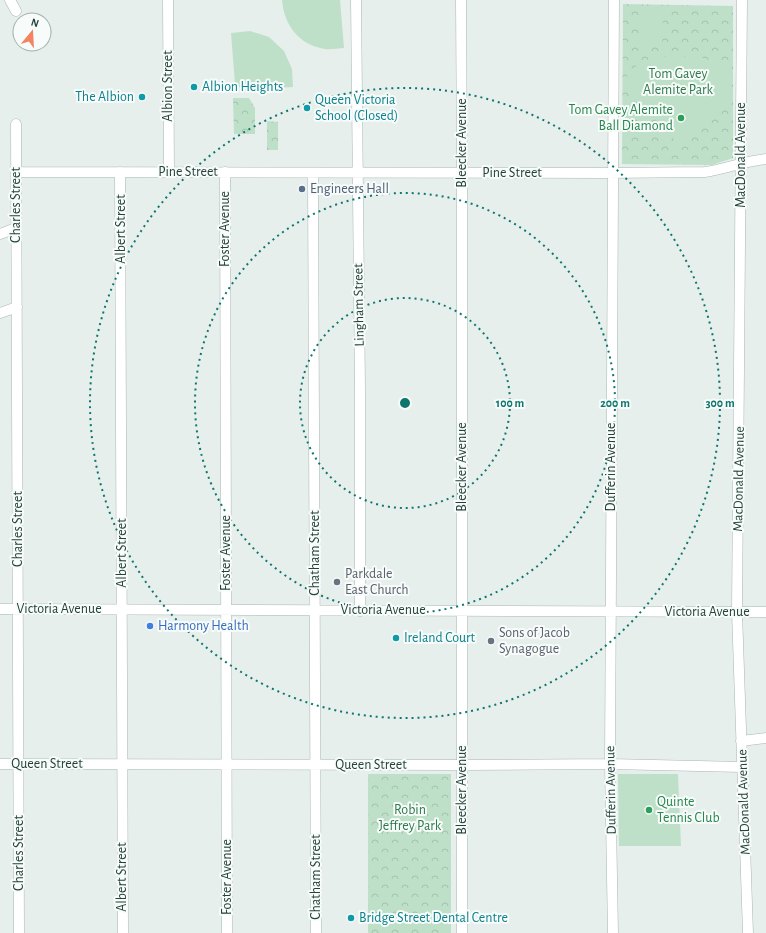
<svg xmlns="http://www.w3.org/2000/svg" width="766" height="933" font-family="'Alegreya Sans',sans-serif">
  <style>
    .park { fill: url(#park-crowns) }
    .pitch { fill: #bfe0c8 }
    .lines { fill: none; stroke-linecap: round; stroke-linejoin: round }
    .minor-casing { stroke: #a8b8b2; stroke-width: 11 }
    .minor { stroke: #fff; stroke-width: 10 }
    .ring { fill: none; stroke: #0f766e; stroke-width: 2; stroke-dasharray: 2 4 }
    .culture-dot { fill: #0f9aa8; stroke: #f7fbf9; stroke-width: 1.5 }
    .leisure-dot { fill: #2e9e5b; stroke: #f7fbf9; stroke-width: 1.5 }
    .service-dot { fill: #5c6f8a; stroke: #f7fbf9; stroke-width: 1.5 }
    .worship-dot { fill: #6b7280; stroke: #f7fbf9; stroke-width: 1.5 }
    .shop-dot { fill: #3f7fe0; stroke: #f7fbf9; stroke-width: 1.5 }
    .labels { text-anchor: middle; dominant-baseline: central; stroke-width: 4; stroke-linejoin: round; paint-order: stroke }
    .park-label { font-size: 14px; fill: #2d7a4b; stroke: #f7fbf9 }
    .street-label { font-size: 14px; fill: #24423a; stroke: #f7fbf9 }
    .culture-label { font-size: 14px; fill: #0d838f; stroke: #f7fbf9; text-anchor: start }
    .leisure-label { font-size: 14px; fill: #27864d; stroke: #f7fbf9; text-anchor: end }
    .service-label { font-size: 14px; fill: #4e5e75; stroke: #f7fbf9; text-anchor: start }
    .worship-label { font-size: 14px; fill: #5b616d; stroke: #f7fbf9; text-anchor: start }
    .shop-label { font-size: 14px; fill: #366cbe; stroke: #f7fbf9; text-anchor: start }
    .centre { fill: #0f766e; stroke: #f7fbf9; stroke-width: 2 }
    .ring-label { font-size: 12px; text-anchor: middle; font-weight: bold; fill: #0f766e; stroke: #f7fbf9; stroke-width: 4; stroke-linejoin: round; paint-order: stroke }
  </style>
  <defs>
    <pattern id="park-crowns" width="20" height="18" patternUnits="userSpaceOnUse"><rect width="20" height="18" fill="#bfe0c8"/><path d="M2 6a3 3 0 1 1 6 0M12 15a3 3 0 1 1 6 0" fill="none" stroke="#a4c1ad"/></pattern>
  </defs>
  <rect width="100%" height="100%" fill="#e6efeb"/>
  <path class="park" d="M 623,4 L 733,6 L 733,158 L 712,165 L 622,164 Z
    M 233,98 L 249,98 L 255,108 L 255,134 L 234,134 Z
    M 267,121 L 278,122 L 278,150 L 267,150 Z
    M 368,774 L 451,774 L 451,933 L 368,933 Z"/>
  <path class="pitch" d="M 282,0 L 340,0 L 344,48 C 338,48 331,50 325,49 C 299,45 284,25 282,0 Z
    M 640,10 L 663,11 L 662,47 L 640,46 Z
    M 250,31 L 269,37 L 284,51 L 292,69 L 293,87 L 243,90 L 235,84 L 231,33 Z
    M 691,56 C 707,57 719,64 732,74 L 731,96 L 682,141 L 676,141 L 628,91 L 627,72 C 638,65 649,57 662,57 C 673,56 680,58 691,56 Z
    M 618,774 L 678,774 L 681,846 L 619,846 Z"/>
  <g class="lines">
    <defs>
      <path id="minor" d="M 10,0 L 16,11
        M 168,0 L 169,172
        M 356,0 L 360,389 L 360,611
        M 461,0 L 462,167 L 462,933
        M 742,0 L 737,612 L 748,933
        M 16,124 L 19,933
        M 16,172 L 607,173 L 705,172 C 726,169 745,161 766,159
        M 120,172 L 123,933
        M 225,172 L 227,933
        M 313,173 L 316,933
        M 0,234 L 16,228
        M 0,313 L 17,307
        M 0,609 L 766,612
        M 741,741 L 766,738
        M 0,764 L 461,765 L 610,764 L 742,767
        M 613,933 L 610,764 L 614,0"/>
    </defs>
    <use href="#minor" class="minor-casing"/>
    <use href="#minor" class="minor"/>
  </g>
  <g class="ring">
    <circle cx="405" cy="403" r="105"/>
    <circle cx="405" cy="403" r="210"/>
    <circle cx="405" cy="403" r="315"/>
  </g>
  <g class="culture-dot">
    <circle cx="194" cy="87" r="4"/>
    <circle cx="142" cy="97" r="4"/>
    <circle cx="307" cy="108" r="4"/>
    <circle cx="396" cy="638" r="4"/>
    <circle cx="351" cy="918" r="4"/>
  </g>
  <g class="leisure-dot">
    <circle cx="681" cy="118" r="4"/>
    <circle cx="649" cy="810" r="4"/>
  </g>
  <circle class="service-dot" cx="302" cy="189" r="4"/>
  <g class="worship-dot">
    <circle cx="337" cy="582" r="4"/>
    <circle cx="491" cy="641" r="4"/>
  </g>
  <circle class="shop-dot" cx="150" cy="626" r="4"/>
  <g class="labels">
    <g class="park-label">
      <text x="678" y="74">Tom Gavey<tspan x="678" dy="16">Alemite Park</tspan></text>
      <text x="410" y="810">Robin<tspan x="410" dy="16">Jeffrey Park</tspan></text>
    </g>
    <g class="street-label">
      <text transform="translate(168 86) rotate(-90)">Albion Street</text>
      <text transform="translate(462 143) rotate(-90)">Bleecker Avenue</text>
      <text transform="translate(741 155) rotate(-90)">MacDonald Avenue</text>
      <text x="188" y="172">Pine Street</text>
      <text x="512" y="173">Pine Street</text>
      <text transform="translate(16 205) rotate(-90)">Charles Street</text>
      <text transform="translate(121 229) rotate(-90)">Albert Street</text>
      <text transform="translate(225 229) rotate(-90)">Foster Avenue</text>
      <text transform="translate(359 305) rotate(-91)">Lingham Street</text>
      <text transform="translate(462 467) rotate(-90)">Bleecker Avenue</text>
      <text transform="translate(611 467) rotate(-90)">Dufferin Avenue</text>
      <text transform="translate(739 479) rotate(-89)">MacDonald Avenue</text>
      <text transform="translate(18 529) rotate(-90)">Charles Street</text>
      <text transform="translate(122 553) rotate(-90)">Albert Street</text>
      <text transform="translate(226 553) rotate(-90)">Foster Avenue</text>
      <text transform="translate(315 553) rotate(-90)">Chatham Street</text>
      <text x="59" y="609">Victoria Avenue</text>
      <text x="383" y="610">Victoria Avenue</text>
      <text x="707" y="612">Victoria Avenue</text>
      <text x="47" y="764">Queen Street</text>
      <text x="371" y="765">Queen Street</text>
      <text transform="translate(462 790) rotate(-90)">Bleecker Avenue</text>
      <text transform="translate(611 790) rotate(-91)">Dufferin Avenue</text>
      <text transform="translate(744 802) rotate(-92)">MacDonald Avenue</text>
      <text transform="translate(19 853) rotate(-90)">Charles Street</text>
      <text transform="translate(122 877) rotate(-90)">Albert Street</text>
      <text transform="translate(227 877) rotate(-90)">Foster Avenue</text>
      <text transform="translate(316 877) rotate(-90)">Chatham Street</text>
    </g>
    <g class="culture-label">
      <text x="202" y="87">Albion Heights</text>
      <text x="134" y="97" text-anchor="end">The Albion</text>
      <text x="315" y="100">Queen Victoria<tspan x="315" dy="16">School (Closed)</tspan></text>
      <text x="404" y="638">Ireland Court</text>
      <text x="359" y="918">Bridge Street Dental Centre</text>
    </g>
    <g class="leisure-label">
      <text x="673" y="110">Tom Gavey Alemite<tspan x="673" dy="16">Ball Diamond</tspan></text>
      <text x="657" y="802" text-anchor="start">Quinte<tspan x="657" dy="16">Tennis Club</tspan></text>
    </g>
    <g class="service-label">
      <text x="310" y="189">Engineers Hall</text>
    </g>
    <g class="worship-label">
      <text x="345" y="574">Parkdale<tspan x="345" dy="16">East Church</tspan></text>
      <text x="499" y="633">Sons of Jacob<tspan x="499" dy="16">Synagogue</tspan></text>
    </g>
    <g class="shop-label">
      <text x="158" y="626">Harmony Health</text>
    </g>
  </g>
  <circle cx="405" cy="403" r="6" class="centre"/>
  <g class="ring-label">
    <text x="510" y="407">100 m</text>
    <text x="615" y="407">200 m</text>
    <text x="720" y="407">300 m</text>
  </g>
  <g transform="translate(32 32) rotate(18)"><circle r="19" fill="#f7fbf9" stroke="#a3b1ad"/>
  <path d="M0-3L7 15L0 10L-7 15Z" fill="#f4845f"/>
  <text y="-6" font-size="11" font-weight="bold" text-anchor="middle" fill="#24423a">N</text>
  </g>
</svg>
